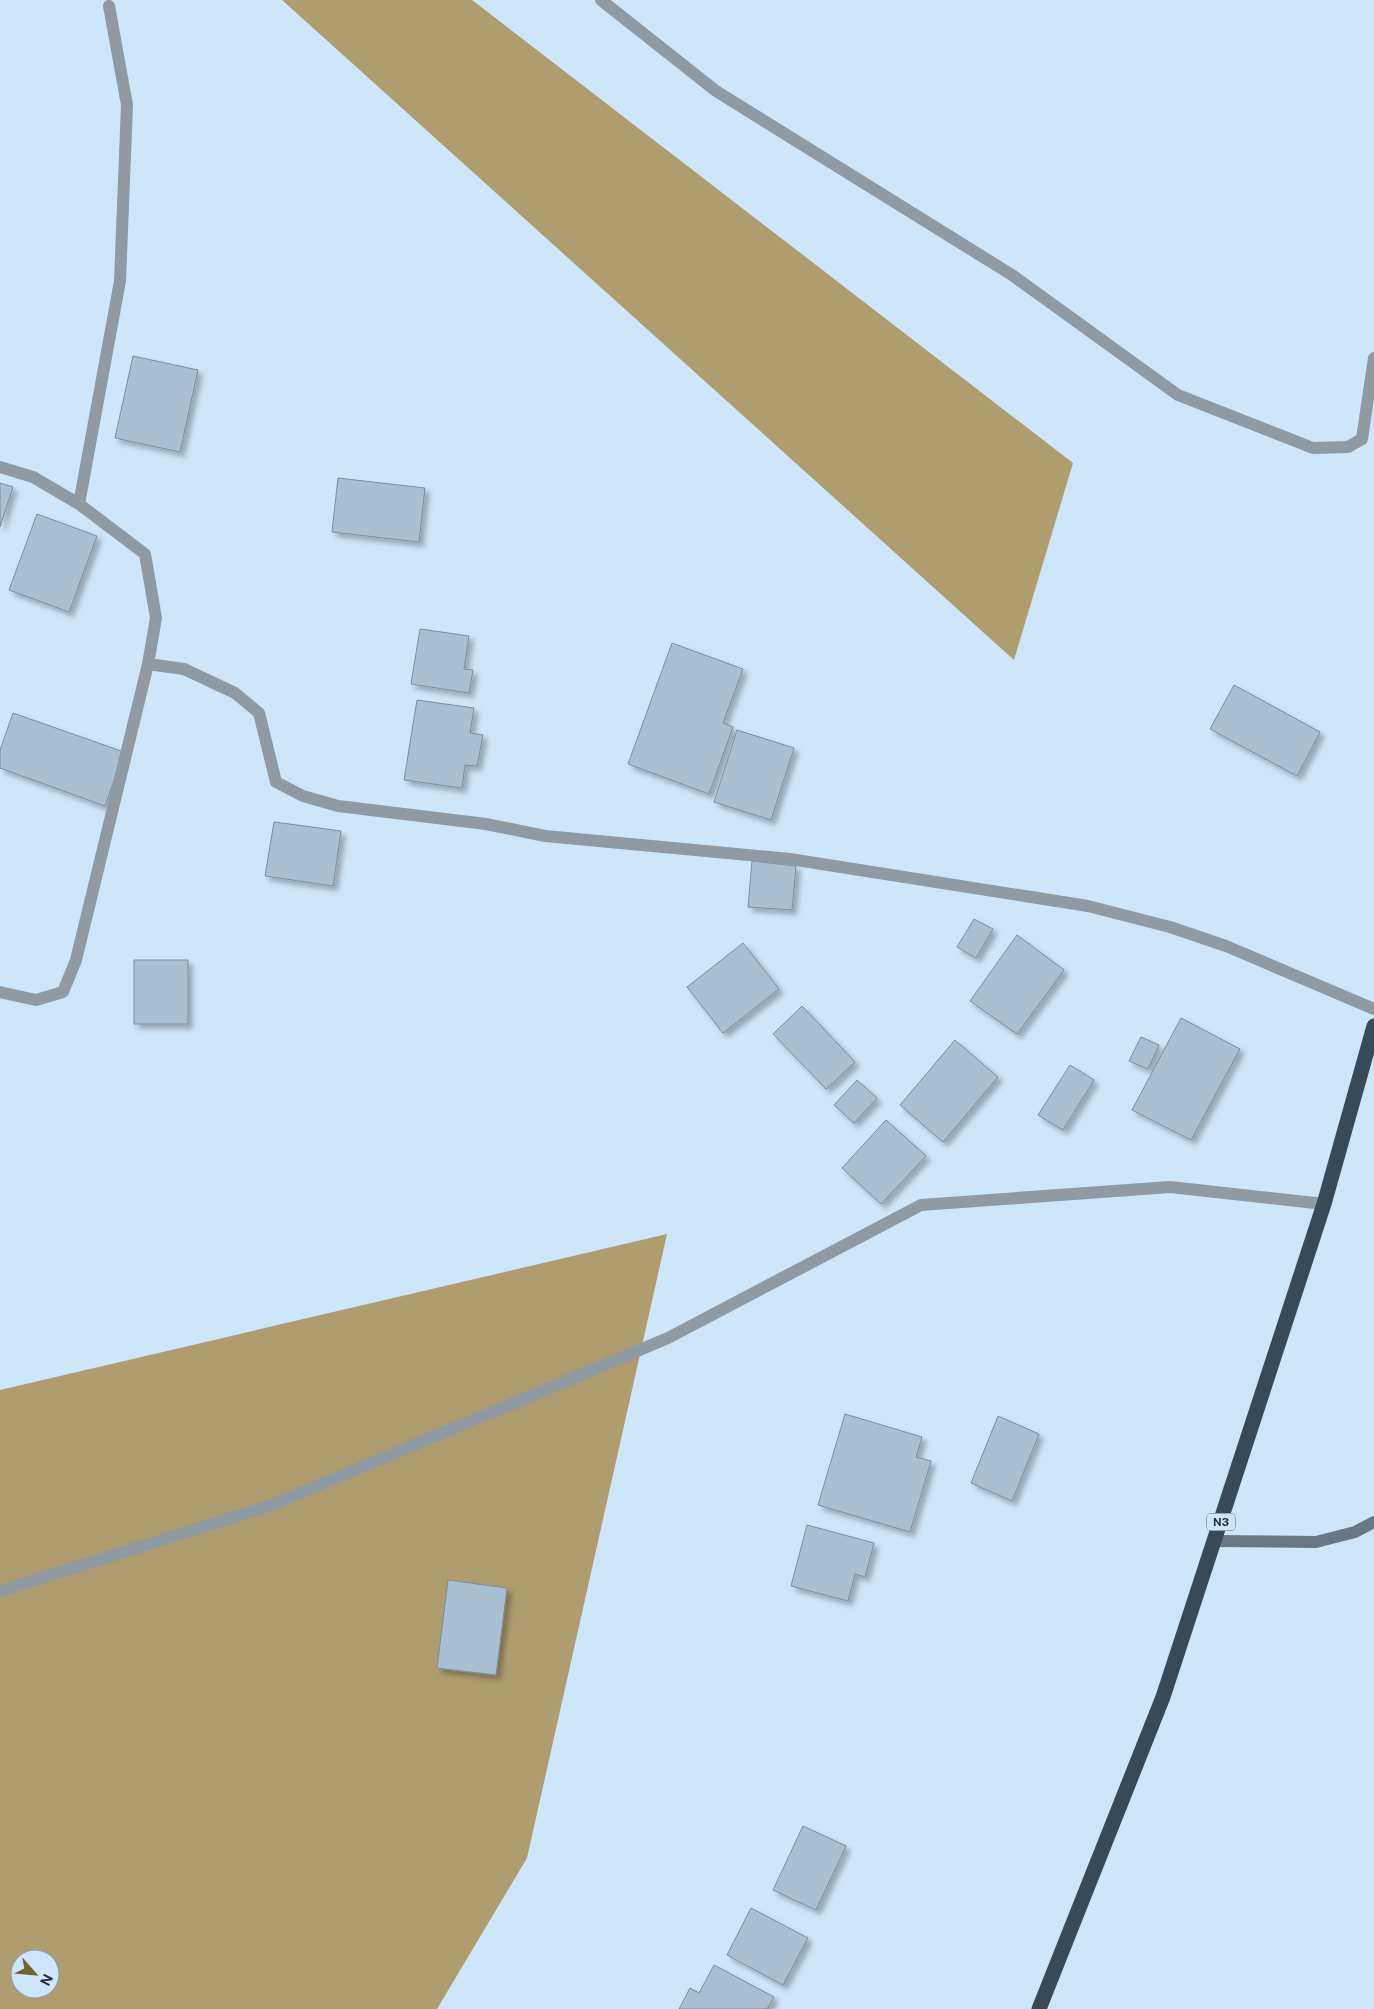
<svg xmlns="http://www.w3.org/2000/svg" width="1374" height="2009" font-family="'Public Sans',sans-serif">
  <style>
    .forest { fill: #af9c6f; fill-rule: evenodd }
    .building { fill: #a9c0d3; stroke: #788ea0; filter: url(#shadow) }
    .lines { fill: none; stroke-linecap: round; stroke-linejoin: round }
    .lane { stroke: #909aa2; stroke-width: 12 }
    .street { stroke: #909aa2; stroke-width: 12 }
    .secondary { stroke: #697783; stroke-width: 12 }
    .highway { stroke: #364a5a; stroke-width: 15 }
    .labels { text-anchor: middle; dominant-baseline: central; stroke-width: 4; stroke-linejoin: round; paint-order: stroke }
    .shield { fill: #cde6f9; stroke: #57646f; stroke-width: 1 }
    .shield-label { font-size: 11px; font-weight: bold; fill: #242d34 }
  </style>
  <defs>
    <filter id="shadow"><feDropShadow dx="4.5" dy="4.5" stdDeviation="2.5" flood-color="#0004"/></filter>
  </defs>
  <rect width="100%" height="100%" fill="#cde6f9"/>
  <path class="forest" d="M 282,0 L 472,0 L 1073,463 L 1014,660 Z
    M 667,1234 L 527,1858 L 437,2009 L 0,2009 L 0,1390 ZM 20,1959 L 50,1959 L 50,1989 L 20,1989 Z"/>
  <path class="building" d="M 133,356 L 198,370 L 180,452 L 115,438 Z
    M 338,478 L 425,488 L 419,542 L 332,532 Z
    M 0,483 L 13,487 L 0,527 Z
    M 37,514 L 97,536 L 69,612 L 9,590 Z
    M 420,629 L 469,636 L 464,669 L 473,670 L 469,693 L 411,684 Z
    M 672,643 L 743,669 L 723,723 L 733,727 L 709,794 L 628,764 Z
    M 1234,685 L 1320,732 L 1297,776 L 1210,729 Z
    M 417,700 L 474,708 L 470,733 L 483,735 L 477,766 L 465,765 L 462,788 L 404,780 Z
    M 13,713 L 124,752 L 105,806 L 0,768 L 0,750 Z
    M 737,730 L 794,748 L 771,820 L 714,802 Z
    M 274,822 L 341,831 L 333,886 L 265,876 Z
    M 752,861 L 796,866 L 792,910 L 748,907 Z
    M 974,919 L 993,929 L 976,958 L 957,947 Z
    M 1017,935 L 1064,970 L 1017,1034 L 970,1001 Z
    M 743,943 L 779,989 L 723,1033 L 687,987 Z
    M 134,960 L 188,960 L 188,1024 L 134,1024 Z
    M 802,1006 L 855,1062 L 826,1089 L 773,1034 Z
    M 1181,1018 L 1240,1049 L 1191,1140 L 1132,1110 Z
    M 1141,1037 L 1159,1045 L 1148,1069 L 1129,1061 Z
    M 955,1040 L 998,1077 L 943,1142 L 900,1105 Z
    M 1070,1065 L 1094,1080 L 1063,1130 L 1038,1115 Z
    M 857,1080 L 877,1098 L 854,1123 L 834,1105 Z
    M 886,1120 L 926,1156 L 881,1204 L 842,1168 Z
    M 845,1414 L 922,1437 L 916,1457 L 931,1461 L 910,1532 L 818,1505 Z
    M 998,1416 L 1039,1434 L 1012,1501 L 971,1483 Z
    M 807,1525 L 874,1543 L 865,1577 L 855,1574 L 848,1601 L 791,1586 Z
    M 448,1580 L 507,1588 L 496,1675 L 437,1668 Z
    M 803,1826 L 846,1846 L 816,1910 L 773,1890 Z
    M 751,1908 L 808,1938 L 783,1985 L 727,1955 Z
    M 714,1965 L 774,1997 L 767,2009 L 679,2009 L 690,1988 L 699,1993 Z"/>
  <g class="lines">
    <path class="lane" d="M 601,0 L 716,91 L 1012,275 L 1178,395 L 1313,448 L 1348,447 L 1362,439 L 1374,358"/>
    <path class="street" d="M 0,467 L 33,477 L 79,504 L 145,554 L 156,618 L 148,664 L 76,960 L 63,992 L 36,1000 L 0,992
      M 79,504 L 120,281 L 127,105 L 109,6
      M 148,664 L 184,669 L 235,693 L 259,713 L 276,782 L 303,796 L 338,806 L 486,824 L 545,836 L 790,859 L 1088,906 L 1170,927 L 1226,946 L 1374,1009
      M 0,1591 L 269,1506 L 668,1338 L 921,1205 L 1170,1187 L 1324,1204"/>
    <path class="secondary" d="M 1215,1541 L 1316,1542 L 1355,1532 L 1374,1522"/>
    <path class="highway" d="M 1039,2009 L 1163,1697 L 1324,1204 L 1374,1026"/>
  </g>
  <g class="labels">
    <rect class="shield" x="1207" y="1513.5" width="28" height="17" rx="4"/>
    <g class="shield-label">
      <text x="1221" y="1522">N3</text>
    </g>
  </g>
  <g transform="translate(35 1974) rotate(117)"><circle r="24" fill="#cde6f9" stroke="#899caa"/>
  <path d="M0-4L9 19L0 12L-9 19Z" fill="#74602e"/>
  <text y="-8" font-size="14" font-weight="bold" text-anchor="middle" fill="#242d34">N</text>
  </g>
</svg>
